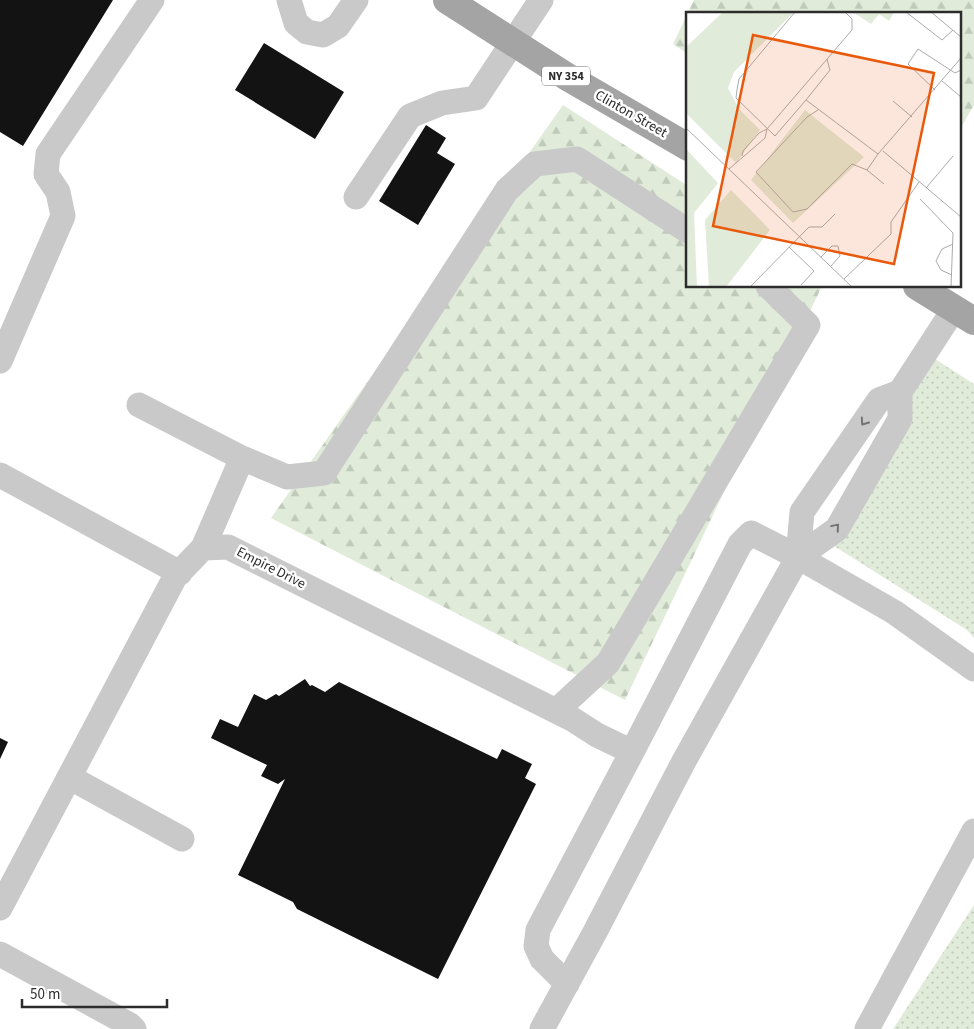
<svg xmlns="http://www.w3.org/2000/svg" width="974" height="1029" font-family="'Source Sans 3',sans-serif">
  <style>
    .grass { fill: url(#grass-dots) }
    .forest { fill: url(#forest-firs) }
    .building { fill: #131313 }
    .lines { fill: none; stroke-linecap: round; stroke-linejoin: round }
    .minor { stroke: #c9c9c9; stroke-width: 25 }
    .major { stroke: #a4a4a4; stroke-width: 28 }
    .oneway { stroke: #737373 }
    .labels { text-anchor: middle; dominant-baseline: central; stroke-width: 5; stroke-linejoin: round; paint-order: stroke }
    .shield { fill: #fff; stroke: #6b6b6b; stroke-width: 1 }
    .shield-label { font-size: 12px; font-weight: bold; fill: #2c2c2c }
    .street-label { font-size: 14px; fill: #2c2c2c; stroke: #fff }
    .inset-road { fill: none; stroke: #ababab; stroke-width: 1 }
    .view { fill: #e8590c; fill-opacity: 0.15; stroke: #e8590c; stroke-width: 2.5 }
    .inset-edge { fill: none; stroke: #2c2c2c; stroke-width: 2.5 }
  </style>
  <defs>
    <pattern id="grass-dots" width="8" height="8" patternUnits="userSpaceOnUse" patternTransform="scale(1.25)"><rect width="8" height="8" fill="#e0ebd9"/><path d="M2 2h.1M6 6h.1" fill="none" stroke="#c0caba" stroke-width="1.8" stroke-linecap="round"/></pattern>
    <pattern id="forest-firs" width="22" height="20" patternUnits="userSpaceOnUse" patternTransform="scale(1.25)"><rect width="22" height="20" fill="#e0ebd9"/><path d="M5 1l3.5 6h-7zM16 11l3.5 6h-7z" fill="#c0caba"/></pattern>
  </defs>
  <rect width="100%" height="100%" fill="#fff"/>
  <path class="grass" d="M 921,350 L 974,384 L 974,638 L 967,630 L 834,546 Z
    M 974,905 L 974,1029 L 893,1029 Z"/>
  <path class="forest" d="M 694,0 L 974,0 L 974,105 L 960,129 L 960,14 L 688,14 L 688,54 L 673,44 Z
    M 563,105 L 688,186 L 688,286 L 822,286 L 625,700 L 271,518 Z"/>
  <path class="building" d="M 0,0 L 113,0 L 23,146 L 0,132 Z
    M 264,43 L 344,92 L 315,139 L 235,90 Z
    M 426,125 L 446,138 L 437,153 L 455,164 L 418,225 L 379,201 Z
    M 305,679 L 310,686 L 312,685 L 325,692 L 339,682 L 497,759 L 502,749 L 532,764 L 525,778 L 536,784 L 438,979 L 297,909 L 293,902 L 238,875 L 285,779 L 278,784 L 261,776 L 267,765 L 211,738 L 220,719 L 238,727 L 254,694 L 266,700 L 276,694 L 279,696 Z
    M 0,738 L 8,742 L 0,759 Z"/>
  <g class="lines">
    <path class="minor" d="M 289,0 L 296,23 L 307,32 L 323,35 L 338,26 L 356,0
      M 356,197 L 410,116 L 442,103 L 476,98 L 541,0
      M 0,361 L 63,216 L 58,192 L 46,174 L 48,154 L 152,0
      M 139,405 L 242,458
      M 0,475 L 180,573
      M 203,548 L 242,458 L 287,477 L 324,473 L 507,190 L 535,164 L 577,159 L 688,231
      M 798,557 L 802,512 L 879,400 L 900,392
      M 556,711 L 608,663 L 808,325 L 768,286
      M 69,777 L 182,839
      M 0,908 L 175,577 L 203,548 L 228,547 L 572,719 L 597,735 L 632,752 L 740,544 L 751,533 L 798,557 L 894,612 L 974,669
      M 0,954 L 130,1025 L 134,1029
      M 567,984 L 542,959 L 536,946 L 538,930 L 632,752
      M 542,1029 L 595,932 L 684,761 L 798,557 L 837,529 L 900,419 L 900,392 L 954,309
      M 867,1029 L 974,831"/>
    <path class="major" d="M 447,0 L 569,78 L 688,147
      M 917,286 L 974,321"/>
  </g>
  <defs><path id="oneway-chevron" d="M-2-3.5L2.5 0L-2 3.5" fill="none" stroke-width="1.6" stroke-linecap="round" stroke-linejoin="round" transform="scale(1.25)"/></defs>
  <g class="oneway">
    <use href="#oneway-chevron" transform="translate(864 422) rotate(125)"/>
    <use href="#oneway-chevron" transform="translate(836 527) rotate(-50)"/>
  </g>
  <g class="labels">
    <rect class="shield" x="542" y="66.5" width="48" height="19" rx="4"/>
    <g class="shield-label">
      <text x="566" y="76">NY 354</text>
    </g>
    <g class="street-label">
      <text transform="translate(631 114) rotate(30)">Clinton Street</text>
      <text transform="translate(271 568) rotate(27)">Empire Drive</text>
    </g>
  </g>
  <g transform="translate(686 12)">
    <rect width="275" height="275" fill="#fff"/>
    <path d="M 37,0 L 108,0 L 48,60 L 42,76 L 53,97 L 74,118 L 50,151 L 0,101 L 0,35 ZM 167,0 L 208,0 L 203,9 L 193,2 L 185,12 Z" fill="#e0ebd9"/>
    <path d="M 119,98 L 178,145 L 107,211 L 65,168 ZM 0,137 L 32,171 L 8,201 L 11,275 L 0,275 ZM 45,178 L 84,218 L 40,275 L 23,275 L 19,208 Z" fill="#e0ebd9"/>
    <path class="inset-road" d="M 109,0 L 53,67 L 51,78 L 50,86 L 89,124 L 120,88 L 192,142 L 275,46M 220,0 L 256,28 L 267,18M 245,0 L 275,25M 256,69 L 275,85M 249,78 L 222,52 L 232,37 L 269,61 L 275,58M 120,88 L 144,58 L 141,47M 207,89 L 226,105M 132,98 L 121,105 L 70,160 L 107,200 L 121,197 L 166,152 L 181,158 L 192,142M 0,116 L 166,275M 197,139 L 275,205M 56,144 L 57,139 L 73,121 L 81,117 L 166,18 L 166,7 L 159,0M 43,157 L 79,126 L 81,117M 181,158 L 198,172M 240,176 L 267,144M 234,187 L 267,221 L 265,275M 103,235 L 128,259 L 115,273M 135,245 L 146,234 L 152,234 L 154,244 L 145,254M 266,263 L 255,258 L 250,249 L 256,237 L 267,232M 158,267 L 205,222 L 205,210 L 233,170M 64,275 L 123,215 L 136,215 L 149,202"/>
    <path class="view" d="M 67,23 L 248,61 L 208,252 L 27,214 Z"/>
    <rect width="275" height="275" class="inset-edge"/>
  </g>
  <path d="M22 999v8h145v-8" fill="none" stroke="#2c2c2c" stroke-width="2.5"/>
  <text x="30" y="999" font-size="15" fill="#2c2c2c" stroke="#ffffff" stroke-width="4" paint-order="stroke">50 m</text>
</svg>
